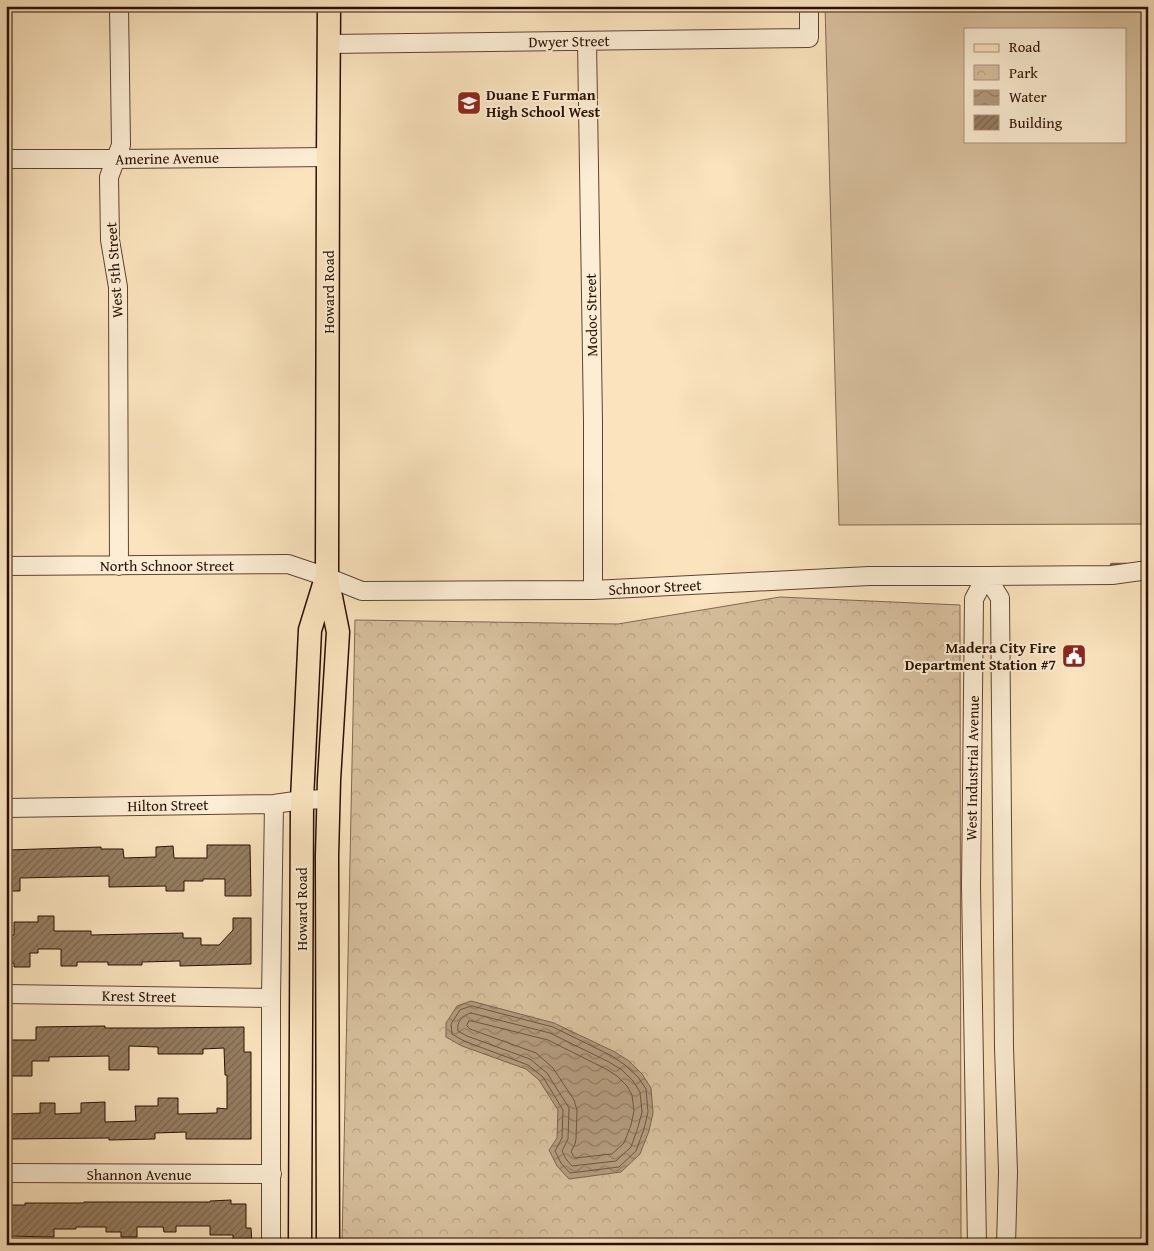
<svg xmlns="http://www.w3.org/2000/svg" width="1154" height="1251" font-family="'Gentium Book Plus',serif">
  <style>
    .grass { fill: #d7bf9d; stroke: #80684e; fill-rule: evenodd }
    .park { fill: url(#park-crowns); stroke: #80684e }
    .water { fill: url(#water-waves); stroke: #7c634b }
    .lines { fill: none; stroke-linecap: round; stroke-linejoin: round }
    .shore { stroke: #6e563e; stroke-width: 1 }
    .stream { stroke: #7c634b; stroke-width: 4.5 }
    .building { fill: url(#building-hatch); stroke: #2a1000 }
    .minor-casing { stroke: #5e452f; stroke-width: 20 }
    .major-casing { stroke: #2a1000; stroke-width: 25 }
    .minor { stroke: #fcedd4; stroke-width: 18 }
    .major { stroke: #fae3bd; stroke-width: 22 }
    .rail { stroke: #2a1000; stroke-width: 4; stroke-dasharray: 9 9; stroke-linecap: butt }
    .labels { text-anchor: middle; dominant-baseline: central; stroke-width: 4; stroke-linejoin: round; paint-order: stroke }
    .street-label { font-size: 15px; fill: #2a1000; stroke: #fcedd4 }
    .poi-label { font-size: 15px; font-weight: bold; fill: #2a1000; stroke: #fcedd4; text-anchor: start }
  </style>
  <defs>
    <pattern id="park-crowns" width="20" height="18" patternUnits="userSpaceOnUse" patternTransform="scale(1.25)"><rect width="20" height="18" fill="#d7bf9d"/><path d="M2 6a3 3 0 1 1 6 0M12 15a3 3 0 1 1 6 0" fill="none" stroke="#b9a385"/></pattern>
    <pattern id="water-waves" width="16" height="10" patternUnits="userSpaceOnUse" patternTransform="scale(1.25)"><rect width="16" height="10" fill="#b39b7d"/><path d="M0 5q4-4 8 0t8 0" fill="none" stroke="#927d64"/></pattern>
    <pattern id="building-hatch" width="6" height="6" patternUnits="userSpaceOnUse" patternTransform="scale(1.25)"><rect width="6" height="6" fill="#967e62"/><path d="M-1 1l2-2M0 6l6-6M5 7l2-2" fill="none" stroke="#7b664e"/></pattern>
  </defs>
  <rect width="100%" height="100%" fill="#fae3bd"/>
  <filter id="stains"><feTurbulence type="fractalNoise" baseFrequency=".004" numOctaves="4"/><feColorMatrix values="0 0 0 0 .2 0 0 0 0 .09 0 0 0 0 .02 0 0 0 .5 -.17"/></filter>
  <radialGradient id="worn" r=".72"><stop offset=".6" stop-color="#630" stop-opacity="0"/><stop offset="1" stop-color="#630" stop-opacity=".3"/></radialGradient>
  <path class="grass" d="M 825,6 L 1148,6 L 1148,524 L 839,525 ZM 965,29 L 1125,29 L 1125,141 L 965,141 Z"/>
  <path class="park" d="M 780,597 L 960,605 L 961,1245 L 342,1245 L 355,620 L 618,624 Z"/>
  <path class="water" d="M 471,1001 L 554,1023 L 615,1052 L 629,1061 L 642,1074 L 651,1088 L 653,1113 L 649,1131 L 640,1154 L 621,1172 L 569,1179 L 557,1166 L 549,1150 L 557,1138 L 558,1110 L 539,1080 L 526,1069 L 462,1046 L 446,1037 L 446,1023 L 457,1006 Z"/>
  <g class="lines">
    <path class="shore" d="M 472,1006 L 553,1027 L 612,1056 L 625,1065 L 638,1077 L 646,1089 L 648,1112 L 644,1129 L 636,1151 L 619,1167 L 570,1173 L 561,1163 L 555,1151 L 562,1138 L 563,1110 L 543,1077 L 528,1065 L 464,1041 L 452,1034 L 451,1024 L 460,1010 Z
      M 471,1013 L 550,1033 L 609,1062 L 622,1070 L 633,1081 L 640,1092 L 642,1112 L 638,1127 L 631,1147 L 616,1161 L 572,1166 L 566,1159 L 562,1151 L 568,1139 L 569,1108 L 547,1073 L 530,1059 L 467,1036 L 458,1031 C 456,1022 463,1015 471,1013 Z
      M 469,1021 L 472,1021 L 548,1040 L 606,1069 L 617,1076 L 627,1086 L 632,1095 L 634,1111 L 631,1125 L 624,1143 L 612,1154 L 575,1158 L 571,1152 L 575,1144 L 576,1139 L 577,1110 L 574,1100 L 553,1068 L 536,1053 L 470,1029 L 467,1026 Z"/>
    <path class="stream" d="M 1112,565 L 1126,565"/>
  </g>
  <path class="building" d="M 207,845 L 250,845 L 251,896 L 225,896 L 225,879 L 203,879 L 203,881 L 184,881 L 184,891 L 166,891 L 166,886 L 109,887 L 109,876 L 20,878 L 20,891 L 7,891 L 7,850 L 101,847 L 101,849 L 123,849 L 124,858 L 156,857 L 156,847 L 173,846 L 174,858 L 207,858 Z
    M 38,916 L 54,916 L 54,931 L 91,931 L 91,935 L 183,933 L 183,938 L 201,938 L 201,945 L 219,945 L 233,930 L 233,918 L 251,918 L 251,964 L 180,966 L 180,961 L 142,962 L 142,965 L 108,965 L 108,962 L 77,962 L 77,966 L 61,966 L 61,949 L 38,949 L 38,953 L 30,953 L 30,967 L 14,967 L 14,963 L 6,963 L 6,935 L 14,935 L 14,922 L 38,922 Z
    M 105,1026 L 105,1028 L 158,1028 L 244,1027 L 244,1052 L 251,1052 L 251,1139 L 186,1139 L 186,1132 L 155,1133 L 155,1139 L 109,1140 L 109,1138 L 11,1139 L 10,1114 L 40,1113 L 40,1103 L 55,1103 L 55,1114 L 81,1113 L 81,1103 L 105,1102 L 105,1122 L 136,1121 L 135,1106 L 158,1106 L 158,1098 L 178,1098 L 178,1114 L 217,1113 L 217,1108 L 227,1109 L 227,1075 L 225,1075 L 224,1048 L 203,1049 L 203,1054 L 158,1054 L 158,1047 L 129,1046 L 129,1070 L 109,1070 L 109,1056 L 49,1057 L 49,1061 L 32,1061 L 32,1076 L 11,1076 L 11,1072 L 6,1072 L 6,1040 L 36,1040 L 36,1027 Z
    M 231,1200 L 231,1204 L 246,1204 L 246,1228 L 251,1228 L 252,1245 L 233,1245 L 233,1235 L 210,1235 L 210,1226 L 176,1226 L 176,1232 L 164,1232 L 163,1227 L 137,1227 L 137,1237 L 121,1237 L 121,1232 L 106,1232 L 106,1227 L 76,1227 L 76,1229 L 54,1229 L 54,1237 L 6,1236 L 6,1205 L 25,1205 L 25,1203 L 84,1203 L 84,1202 L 210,1202 L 210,1201 Z"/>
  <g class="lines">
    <defs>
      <path id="minor" d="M 119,6 L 121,145 L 109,177 L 110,240 L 118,287 L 119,566
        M 587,41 L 593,421 L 593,590
        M 329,44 L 809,38 L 809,6
        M 6,159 L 115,159 L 328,157
        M 6,566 L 288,564 L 327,577 L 362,591 L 593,590 L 869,576 L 986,576 L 1112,575 L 1148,570
        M 986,576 L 1000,598 L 1004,1047 L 1008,1172 L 1006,1245
        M 6,808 L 274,804 L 302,800 L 328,799
        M 6,994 L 271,998
        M 6,1173 L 272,1174
        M 271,1245 L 271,998 L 274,804
        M 977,1245 L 971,886 L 974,599 L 986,576"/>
      <path id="major" d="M 300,1245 L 302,800 L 310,630 L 326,578
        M 328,1245 L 327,856 L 329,780 L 338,632 L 327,577 L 328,157 L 329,6"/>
    </defs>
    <use href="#minor" class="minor-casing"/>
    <use href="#major" class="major-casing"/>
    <use href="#minor" class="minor"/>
    <use href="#major" class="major"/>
    <path class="rail" d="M 1145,982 L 1148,982"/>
  </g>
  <defs>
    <symbol id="school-square" viewBox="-11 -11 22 22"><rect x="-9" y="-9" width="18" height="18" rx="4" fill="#8f2418" stroke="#fcedd4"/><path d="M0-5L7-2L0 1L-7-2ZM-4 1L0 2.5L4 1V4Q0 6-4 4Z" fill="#fff"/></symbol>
    <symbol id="civic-square" viewBox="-11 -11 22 22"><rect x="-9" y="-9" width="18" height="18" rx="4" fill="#8f2418" stroke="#fcedd4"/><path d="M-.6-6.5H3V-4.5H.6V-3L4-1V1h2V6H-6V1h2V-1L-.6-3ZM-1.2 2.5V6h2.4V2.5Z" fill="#fff"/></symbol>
  </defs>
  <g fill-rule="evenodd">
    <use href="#school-square" x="455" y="89" width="28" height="28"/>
    <use href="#civic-square" x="1060" y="642" width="28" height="28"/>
  </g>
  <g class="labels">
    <g class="street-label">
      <text transform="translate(569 41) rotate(-1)">Dwyer Street</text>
      <text transform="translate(167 158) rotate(-1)">Amerine Avenue</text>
      <text transform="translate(114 270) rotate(-94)">West 5th Street</text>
      <text transform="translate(328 292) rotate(-90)">Howard Road</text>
      <text transform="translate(591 315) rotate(-91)">Modoc Street</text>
      <text x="167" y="565">North Schnoor Street</text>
      <text transform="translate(655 587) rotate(-3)">Schnoor Street</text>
      <text transform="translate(972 768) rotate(-89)">West Industrial Avenue</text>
      <text transform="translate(168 805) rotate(-1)">Hilton Street</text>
      <text transform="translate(301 909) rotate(-90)">Howard Road</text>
      <text transform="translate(139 996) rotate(1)">Krest Street</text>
      <text x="139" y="1174">Shannon Avenue</text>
    </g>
    <g class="poi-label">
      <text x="486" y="94">Duane E Furman<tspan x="486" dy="17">High School West</tspan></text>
      <text x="1056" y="647" text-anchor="end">Madera City Fire<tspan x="1056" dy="17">Department Station #7</tspan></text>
    </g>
  </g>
  <rect width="1154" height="1251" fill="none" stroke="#fae3bd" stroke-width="25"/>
  <rect x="8" y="8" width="1139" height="1236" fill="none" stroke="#2a1000" stroke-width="2.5"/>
  <rect x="12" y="12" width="1129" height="1226" fill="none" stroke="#2a1000"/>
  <rect x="964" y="28" width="162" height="115" fill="#fcedd4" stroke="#a8957f"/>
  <rect x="974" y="44" width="25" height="8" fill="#fae3bd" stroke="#a8957f"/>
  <text x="1009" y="52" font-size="15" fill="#2a1000">Road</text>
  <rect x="974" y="65" width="25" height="15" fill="url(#park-crowns)" stroke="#a8957f"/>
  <text x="1009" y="78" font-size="15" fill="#2a1000">Park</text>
  <rect x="974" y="90" width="25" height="15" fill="url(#water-waves)" stroke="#a8957f"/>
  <text x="1009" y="102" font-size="15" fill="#2a1000">Water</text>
  <rect x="974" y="115" width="25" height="15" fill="url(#building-hatch)" stroke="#a8957f"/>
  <text x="1009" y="128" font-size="15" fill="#2a1000">Building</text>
  <rect width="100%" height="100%" filter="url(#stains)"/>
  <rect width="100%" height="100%" fill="url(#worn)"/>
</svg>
